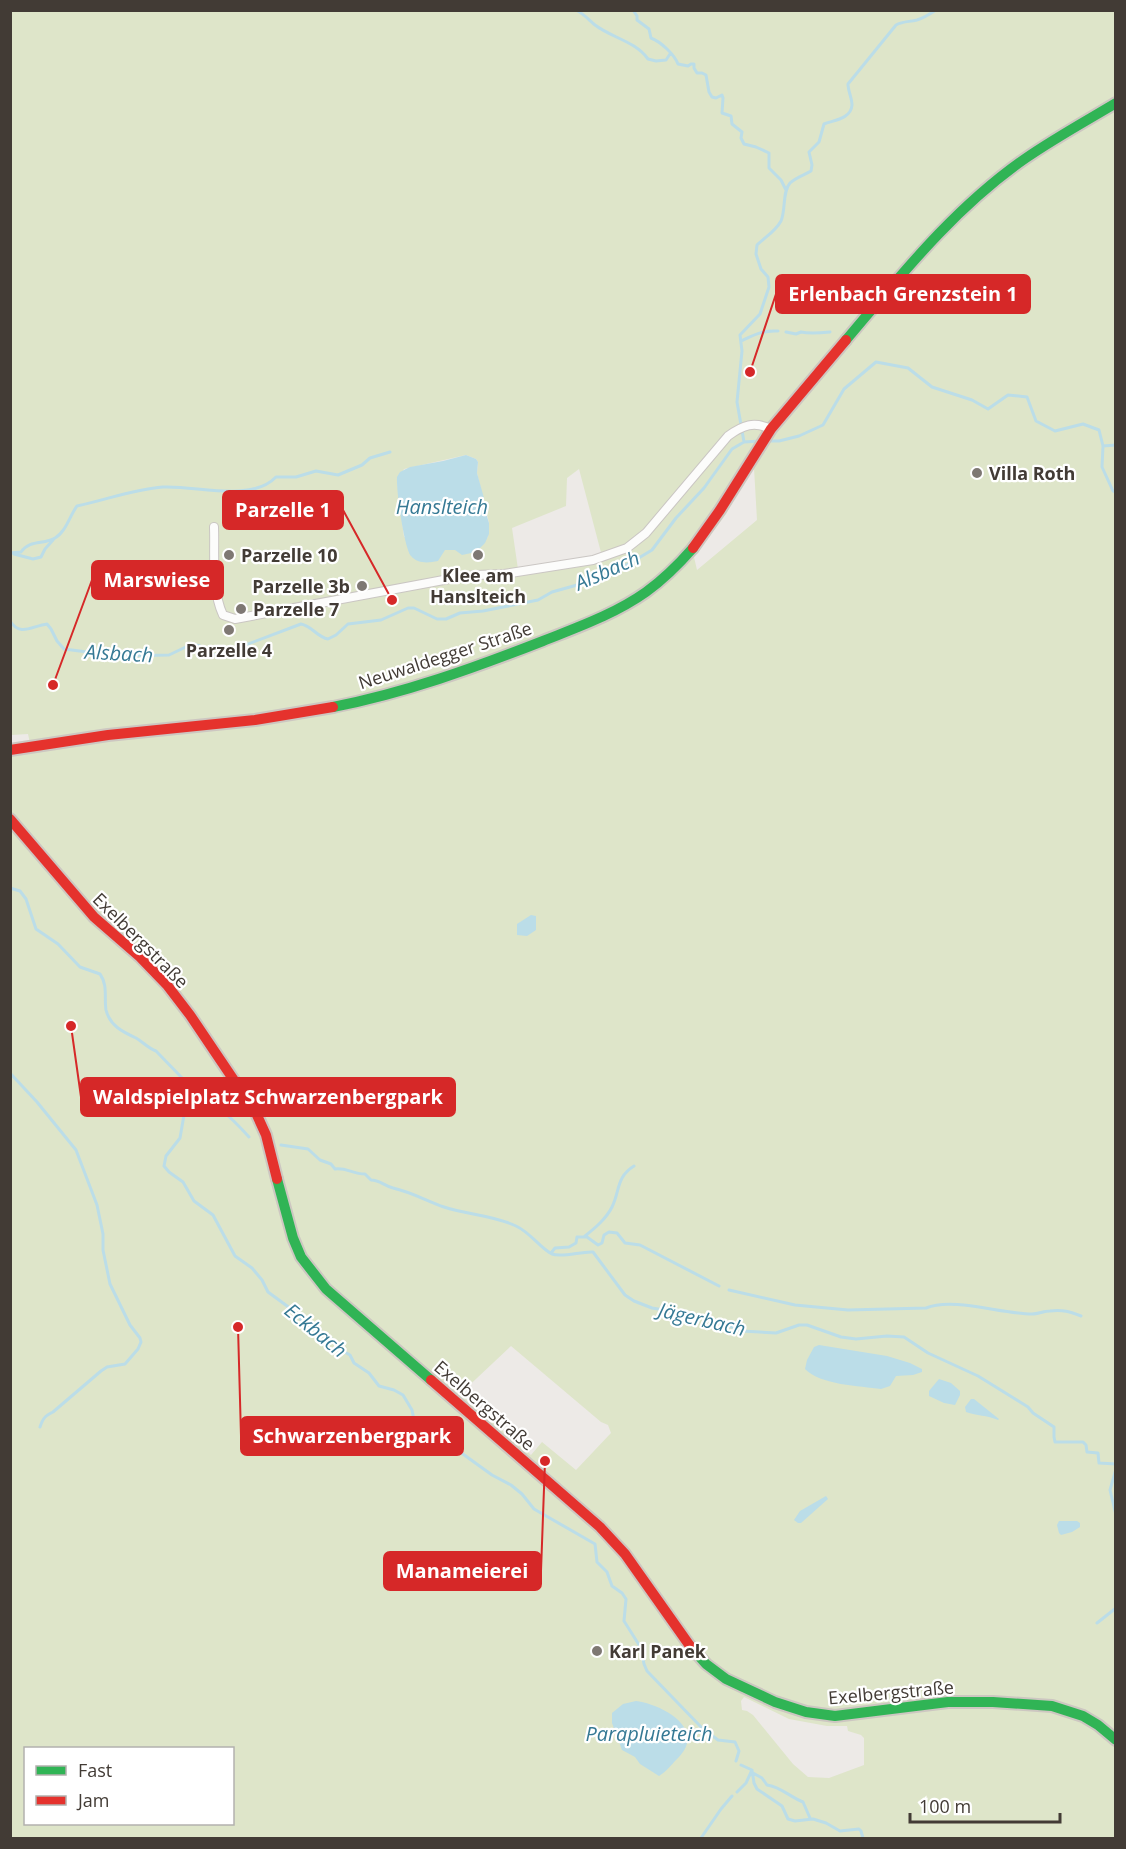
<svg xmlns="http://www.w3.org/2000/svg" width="1126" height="1849" font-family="'Open Sans',sans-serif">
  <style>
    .green { fill: #dee5c9; fill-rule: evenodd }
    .water { fill: #bbdde8 }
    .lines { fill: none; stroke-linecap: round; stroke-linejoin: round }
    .stream { stroke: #bbdde8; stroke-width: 3 }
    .street-casing { stroke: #cac6c3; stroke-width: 10 }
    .fast-casing { stroke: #cdc7c1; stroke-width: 14 }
    .jam-casing { stroke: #cdc7c1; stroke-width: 14 }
    .street { stroke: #fcfcfb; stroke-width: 8 }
    .fast { stroke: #30b455; stroke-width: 10 }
    .jam { stroke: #e5322d; stroke-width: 10 }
    .poi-dot { fill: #7e7873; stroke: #fff; stroke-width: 2 }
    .labels { text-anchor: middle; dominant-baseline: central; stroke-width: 4.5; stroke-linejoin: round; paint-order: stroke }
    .poi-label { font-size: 18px; font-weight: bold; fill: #423b35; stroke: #fff; text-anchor: start }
    .street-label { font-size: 18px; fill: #423b35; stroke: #fff }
    .water-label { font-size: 20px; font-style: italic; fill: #357994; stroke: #fff }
    .leader { fill: none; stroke: #d62828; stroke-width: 2 }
    .callout-dot { fill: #d62828; stroke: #fff; stroke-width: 2 }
    .callout { fill: #d62828; stroke: #d62828; stroke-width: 2 }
    .callout-label { font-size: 20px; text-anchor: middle; font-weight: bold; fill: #fff }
  </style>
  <rect width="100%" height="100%" fill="#edeae7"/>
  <path class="green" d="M 11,11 L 1115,11 L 1115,1838 L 11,1838 L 10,756 L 32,752 L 28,734 L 11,735 ZM 466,455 L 476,459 L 478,462 L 477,473 L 489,523 L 488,537 L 455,550 L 445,550 L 404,537 L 397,481 L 404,469 ZM 754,468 L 757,520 L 697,570 L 694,557 L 726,514 L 740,488 ZM 579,469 L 603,560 L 585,566 L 519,576 L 512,528 L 566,506 L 567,478 ZM 511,1346 L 601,1422 L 608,1425 L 611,1433 L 576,1470 L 542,1442 L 531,1455 L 460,1394 ZM 744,1697 L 789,1719 L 827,1726 L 847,1726 L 848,1731 L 861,1735 L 864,1738 L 864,1765 L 829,1778 L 808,1777 L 793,1764 L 753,1715 L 747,1711 L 742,1710 L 741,1701 ZM 26,1748 L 232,1748 L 232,1824 L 26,1824 Z"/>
  <path class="water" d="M 466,455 L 476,459 L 478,462 L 477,473 L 484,498 L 484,507 L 489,523 L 489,534 L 485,543 L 476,552 L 462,555 L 455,550 L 445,550 L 438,561 C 428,563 418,564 411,556 C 404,548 396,489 397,477 L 400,472 L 410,467 L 443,461 Z
    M 531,915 L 536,916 L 536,930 L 527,936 L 517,935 L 517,924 Z
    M 819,1345 L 887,1356 L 910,1363 L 922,1369 L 922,1372 L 913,1375 L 896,1376 L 890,1386 L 881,1389 C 860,1386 820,1385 805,1369 L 807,1360 L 814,1347 Z
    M 939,1379 L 951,1383 L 960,1391 L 960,1395 L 955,1405 L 944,1403 L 929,1396 L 929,1391 Z
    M 971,1399 L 974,1399 L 999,1419 L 998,1420 C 987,1415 977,1416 966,1412 L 965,1407 Z
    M 826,1496 L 828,1499 L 801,1523 L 798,1523 L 794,1520 L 800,1511 Z
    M 1059,1521 L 1077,1521 L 1080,1523 L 1080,1527 L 1072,1532 L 1061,1535 L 1059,1533 L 1057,1525 Z
    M 636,1701 C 654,1703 692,1719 687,1743 C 686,1749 681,1755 677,1759 C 671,1765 666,1772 659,1776 L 640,1764 L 635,1757 L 622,1750 L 612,1723 L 612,1713 L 623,1704 Z"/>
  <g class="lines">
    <path class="stream" d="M 576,10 C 584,14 588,19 595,25 C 612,38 635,41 648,59 L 656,61 L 666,60 L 670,54
      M 633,10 L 637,16 L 637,20 L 649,29 L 651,38 C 661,42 674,54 678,64 L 688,66 L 691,64 L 694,64 L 694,68 L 697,73 L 702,73 L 706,75 L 709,92 L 712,97 L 716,98 L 722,95 L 723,98 L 722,113 L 731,116 L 732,124 L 742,132 L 741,138 L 744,144 L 756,147 L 769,153 L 769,168 L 781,180 L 786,190
      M 786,332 L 796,334 L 801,332 C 810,334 820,333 830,332
      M 741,341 C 754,335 763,330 778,331
      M 767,441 L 779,441 L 799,436 L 823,425 L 844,389 L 876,362 L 908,368 L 932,387 L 972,400 L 988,409 L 1008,395 L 1027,397 L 1036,421 L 1055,431 L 1083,424 L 1099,430 L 1103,446 L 1102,467 L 1113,491 L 1116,492
      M 744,442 L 737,402 L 742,351 L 740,335 L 760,314 L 769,287 L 768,277 L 761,269 L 756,254 L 757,245 C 765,237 775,232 781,221 C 786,210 782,192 790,183 C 795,178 804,175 811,171 L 812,165 L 809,152 L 819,142 L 824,124 C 834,120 851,119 852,105 C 852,98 848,91 848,84 L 896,25 C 903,21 909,22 917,20 C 924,18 930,14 936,10
      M 1103,446 L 1116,445
      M 10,553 L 21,552 C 30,539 44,545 55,538 C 66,532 70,515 77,506 C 106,500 134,489 163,487 C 196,485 251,503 276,477 L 296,477 L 316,471 L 338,475 L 362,465 L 370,458 L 390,452
      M 14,554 L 33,559 L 41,557 L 45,549 L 53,540
      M 10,621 C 20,637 32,626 47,624 L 51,629 L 57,641 L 64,649 L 118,656 L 169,655 L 192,644 L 200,646 L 208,655 L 219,655 L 301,624 C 312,626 317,637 328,639 L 336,635 L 348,624 L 381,620 L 408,608 L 414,608 L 437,619 L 446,619 L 460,613 L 483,611 L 538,600 L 552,592 L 595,580 L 632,562 L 652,550 L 676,518 L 704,488 L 732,449 L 744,442 L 760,441
      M 10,888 L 20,891 L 26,899 L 36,929 L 58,944 L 80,967 L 100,974 C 108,985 104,998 106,1010 C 110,1026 123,1032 136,1038 C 143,1042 148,1048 156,1051 L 185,1081 L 186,1086 L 179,1104 L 184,1115 L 180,1138 L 166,1156 L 164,1166 L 169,1172 L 183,1182 L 194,1201 L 213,1215 L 235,1256 L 252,1268 L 262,1280 L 268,1292 L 298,1314 L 305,1327 L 320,1331 L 330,1337 L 341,1350 L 350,1355 L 354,1363 L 369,1373 L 379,1386 L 394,1390 L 403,1395 L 412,1410 L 415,1425 C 423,1430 432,1423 441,1427 L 449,1444 L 492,1475 L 511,1485 L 522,1494 L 534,1509 L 595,1544 L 597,1562 L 607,1572 L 612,1586 L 622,1593 L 626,1599 L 624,1621 L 641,1648 L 644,1664 L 647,1671 L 702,1728 L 718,1740 L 735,1742 L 739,1751 L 736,1761
      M 10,1073 L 37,1102 L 76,1150 L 97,1205 L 103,1234 L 103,1250 L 110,1284 L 130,1325 L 140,1338 L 141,1342 L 138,1349 L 125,1364 L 107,1367 L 101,1371 L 53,1412 C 45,1416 43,1418 40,1427
      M 186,1086 C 210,1098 232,1118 249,1137
      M 281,1145 L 308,1149 L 320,1160 L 331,1164 L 335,1169 C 345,1167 353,1174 365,1174 L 371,1180 C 380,1180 384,1186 393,1188 C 411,1192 427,1201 444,1207 C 468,1215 493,1215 516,1226 C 531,1233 541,1249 552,1254 C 562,1258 582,1251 593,1252 L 625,1295 L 634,1301 L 652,1308 L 707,1317 L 742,1331 L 776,1333 L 799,1325 L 807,1325 L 841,1337 L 856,1339 L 887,1336 L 904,1337 L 928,1353 L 978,1376 L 1028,1407 L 1033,1413 L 1054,1427 L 1054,1437 L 1055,1442 L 1083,1442 L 1086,1445 L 1087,1452 L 1098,1453 L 1099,1463 L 1116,1464
      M 585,1236 C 595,1228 606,1219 612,1207 C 620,1191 616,1177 634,1166
      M 551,1253 L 555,1248 L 569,1247 L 576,1243 L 577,1237 L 587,1237 L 598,1245 L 602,1243 L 604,1235 L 609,1232 L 617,1233 L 625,1243 L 640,1245 L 719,1286
      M 729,1290 L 795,1305 L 848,1310 L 926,1308 C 953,1297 1002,1314 1032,1314 C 1038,1314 1044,1311 1050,1311 C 1062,1309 1071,1312 1081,1316
      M 1116,1469 L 1110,1490 L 1116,1515
      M 1116,1516 L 1116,1526
      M 1097,1623 L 1116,1608
      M 741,1765 L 752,1770 L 754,1783 L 757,1789 L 782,1806 L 788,1819 L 795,1821 L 813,1819 L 826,1823 L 840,1831 L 859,1829 L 861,1831 L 863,1838
      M 753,1773 L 762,1778 L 767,1785 C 781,1787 790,1797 803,1802 L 810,1818
      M 737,1792 L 746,1783 L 752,1770
      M 701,1838 L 721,1809 L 732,1796"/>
    <defs>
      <path id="street" d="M 214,527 C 215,555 211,589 223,615 L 235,619 L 449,579 L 476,575 L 504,574 L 593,560 L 627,548 L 646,533 L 728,436 C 743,425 754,421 771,429"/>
      <path id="fast" d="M 846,340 C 901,275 955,207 1026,158 C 1055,138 1086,121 1116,103
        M 333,707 C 405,693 474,668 543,641 C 578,627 615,614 646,592 C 664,579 679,564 693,548
        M 277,1179 L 293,1238 L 301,1257 L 326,1289 L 431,1380
        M 690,1646 L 706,1664 L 726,1679 L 775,1702 L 806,1712 L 835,1716 L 948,1702 L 993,1702 L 1052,1706 L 1083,1716 L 1098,1725 L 1116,1740"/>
      <path id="jam" d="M 693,548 L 720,510 L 771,429 L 846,340
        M 10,750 L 108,735 L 255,720 L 333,707
        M 10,819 L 94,917 L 140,957 L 167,985 L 190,1015 L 256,1113 L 266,1135 L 277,1179
        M 431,1380 L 600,1527 L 625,1554 L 690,1646"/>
    </defs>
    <use href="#street" class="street-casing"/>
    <use href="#fast" class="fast-casing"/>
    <use href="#jam" class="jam-casing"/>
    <use href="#street" class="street"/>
    <use href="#fast" class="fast"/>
    <use href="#jam" class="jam"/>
  </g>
  <g class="poi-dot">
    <circle cx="977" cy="473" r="6"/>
    <circle cx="229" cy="555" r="6"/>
    <circle cx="478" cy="555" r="6"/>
    <circle cx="362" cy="586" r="6"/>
    <circle cx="241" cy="609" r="6"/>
    <circle cx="229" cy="630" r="6"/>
    <circle cx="597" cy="1651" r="6"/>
  </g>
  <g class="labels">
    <g class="poi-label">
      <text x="989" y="473">Villa Roth</text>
      <text x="241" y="555">Parzelle 10</text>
      <text x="478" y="575" text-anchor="middle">Klee am<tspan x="478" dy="21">Hanslteich</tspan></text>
      <text x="350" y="586" text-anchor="end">Parzelle 3b</text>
      <text x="253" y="609">Parzelle 7</text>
      <text x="229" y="650" text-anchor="middle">Parzelle 4</text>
      <text x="609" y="1651">Karl Panek</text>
    </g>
    <g class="street-label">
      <text transform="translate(445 655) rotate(-18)">Neuwaldegger Straße</text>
      <text transform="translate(141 940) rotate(45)">Exelbergstraße</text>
      <text transform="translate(485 1405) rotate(41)">Exelbergstraße</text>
      <text transform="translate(891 1692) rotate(-5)">Exelbergstraße</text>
    </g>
    <g class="water-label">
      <text x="442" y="506">Hanslteich</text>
      <text transform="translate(607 570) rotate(-24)">Alsbach</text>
      <text transform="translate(119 653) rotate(3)">Alsbach</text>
      <text transform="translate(702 1319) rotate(13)">Jägerbach</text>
      <text transform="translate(316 1330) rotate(39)">Eckbach</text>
      <text x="649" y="1733">Parapluieteich</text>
    </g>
  </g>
  <path class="leader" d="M750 372L776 294M392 600L343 510M53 685L92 580M71 1026L81 1097M238 1327L241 1436M545 1461L541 1571"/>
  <g class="callout-dot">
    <circle cx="750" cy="372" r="6"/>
    <circle cx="392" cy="600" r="6"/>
    <circle cx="53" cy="685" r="6"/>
    <circle cx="71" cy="1026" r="6"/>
    <circle cx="238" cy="1327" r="6"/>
    <circle cx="545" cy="1461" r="6"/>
  </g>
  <g class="callout">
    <rect x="776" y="275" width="254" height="38" rx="6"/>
    <rect x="223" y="491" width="120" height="38" rx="6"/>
    <rect x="92" y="561" width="131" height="38" rx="6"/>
    <rect x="81" y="1078" width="374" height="38" rx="6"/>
    <rect x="241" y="1417" width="222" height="38" rx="6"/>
    <rect x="384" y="1552" width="157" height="38" rx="6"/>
  </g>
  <g class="callout-label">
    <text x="903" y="301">Erlenbach Grenzstein 1</text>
    <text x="283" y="517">Parzelle 1</text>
    <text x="157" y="587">Marswiese</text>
    <text x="268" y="1104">Waldspielplatz Schwarzenbergpark</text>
    <text x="352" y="1443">Schwarzenbergpark</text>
    <text x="462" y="1578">Manameierei</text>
  </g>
  <rect width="1126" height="1849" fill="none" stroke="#423b35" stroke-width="24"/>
  <rect x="24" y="1747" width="210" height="78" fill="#ffffff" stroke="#b3b1ae" stroke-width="1.5"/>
  <rect x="36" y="1766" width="30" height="9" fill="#30b455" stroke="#b3b1ae" stroke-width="1.5"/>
  <text x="78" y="1777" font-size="18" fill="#423b35">Fast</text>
  <rect x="36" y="1796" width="30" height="9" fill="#e5322d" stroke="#b3b1ae" stroke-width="1.5"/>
  <text x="78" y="1807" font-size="18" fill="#423b35">Jam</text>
  <path d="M910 1813v9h150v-9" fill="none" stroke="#423b35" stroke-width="3"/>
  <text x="919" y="1813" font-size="18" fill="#423b35" stroke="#ffffff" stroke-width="4.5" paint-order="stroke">100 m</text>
</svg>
